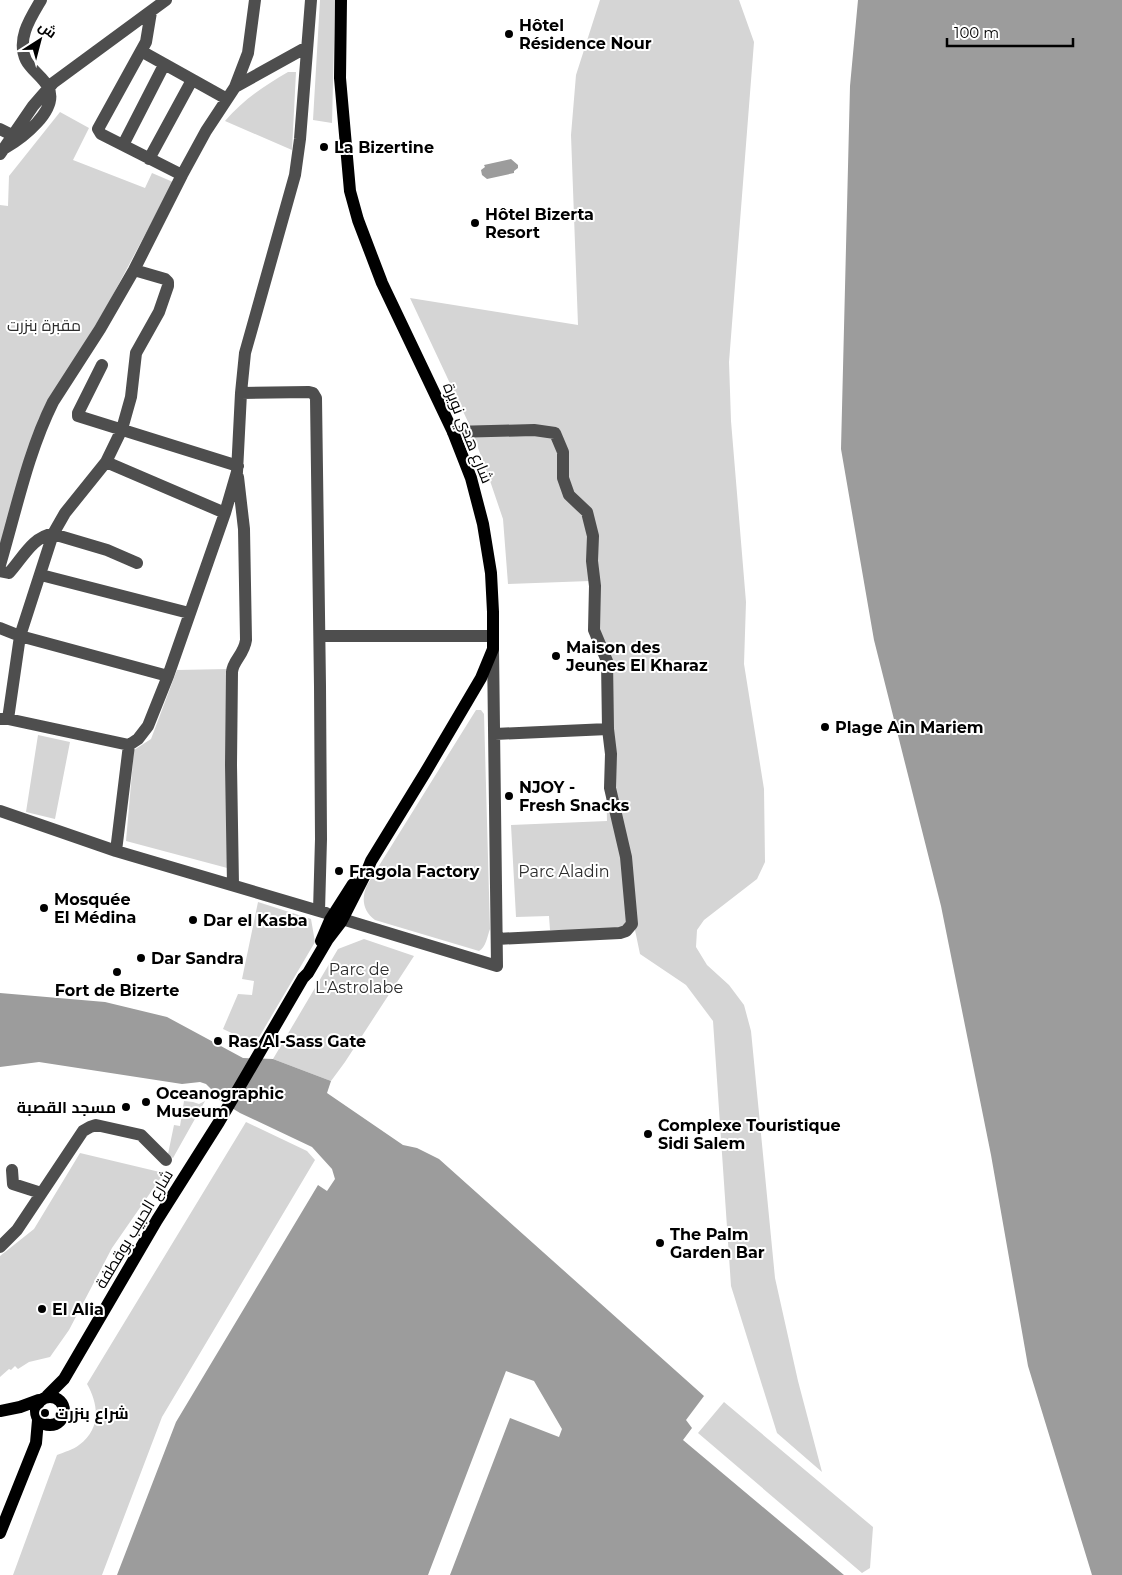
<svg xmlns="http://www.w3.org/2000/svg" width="1122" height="1575" font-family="Montserrat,Cairo,sans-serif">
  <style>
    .green { fill: #d5d5d5 }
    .water { fill: #9c9c9c }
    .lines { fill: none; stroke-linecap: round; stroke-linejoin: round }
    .minor { stroke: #4e4e4e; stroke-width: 12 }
    .major { stroke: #000; stroke-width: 12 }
    .poi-dot { fill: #000; stroke: #fff; stroke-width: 2 }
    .labels { text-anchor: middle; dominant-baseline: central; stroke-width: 4; stroke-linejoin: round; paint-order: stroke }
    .poi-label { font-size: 16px; font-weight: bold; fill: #000; stroke: #fff; text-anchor: start }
    .park-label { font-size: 16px; fill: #2c2c2c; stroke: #fff }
    .street-label { font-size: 16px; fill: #000; stroke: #fff }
  </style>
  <rect width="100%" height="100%" fill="#fff"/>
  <path class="green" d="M 320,0 L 335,0 L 332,123 L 313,120 Z
    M 600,0 L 739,0 L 754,42 L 729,362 L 731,421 L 746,602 L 744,664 L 764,789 L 765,862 L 757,879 L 704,920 L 697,930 L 696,947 L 707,965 L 729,985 L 744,1005 L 751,1031 L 775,1278 L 798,1381 L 822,1472 L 777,1433 L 731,1286 L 713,1021 L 686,985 L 640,954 L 635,930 L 550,930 L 549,916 L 516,917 L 511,825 L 607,821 L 603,658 L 591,647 L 590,581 L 508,584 L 503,519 L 487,472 L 469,424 L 410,298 L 578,325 L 571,135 L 576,75 Z
    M 288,72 L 296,72 L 292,150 L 225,121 C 243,100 264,86 288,72 Z
    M 60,112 L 89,128 L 73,160 L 145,188 L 152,173 L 173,182 L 107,306 L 39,418 L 0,545 L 0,205 L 8,206 L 9,176 Z
    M 228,669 L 231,869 L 126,841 L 134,750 L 151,739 L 177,670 Z
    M 476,710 L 481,710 L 484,714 L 490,929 C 487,937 486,947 479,951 L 375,920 C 363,911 361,899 367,885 Z
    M 38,735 L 70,742 L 55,819 L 26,812 Z
    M 258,902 L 311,919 L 315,942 L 255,1044 L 223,1029 L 238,994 L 252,995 L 254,981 L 242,979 Z
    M 364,939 L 414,956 L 345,1062 L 331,1081 L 273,1059 L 338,949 Z
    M 184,1101 L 193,1102 L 199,1104 L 205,1101 L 173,1158 L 168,1154 L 174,1125 L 180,1126 Z
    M 246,1122 L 307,1151 L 315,1160 L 162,1417 L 102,1575 L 13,1575 L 57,1455 C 64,1452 73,1450 79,1445 C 101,1429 99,1405 87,1384 Z
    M 80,1153 L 164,1173 L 112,1248 L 69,1330 L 50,1357 L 29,1362 L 18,1369 L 15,1366 L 11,1370 L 9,1369 L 0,1377 L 0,1256 L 34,1229 Z
    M 724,1402 L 873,1527 L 870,1568 L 862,1573 L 698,1433 Z"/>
  <path class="water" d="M 858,0 L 1122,0 L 1122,1575 L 1092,1575 L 1028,1366 L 991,1155 L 941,906 L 874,640 L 841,449 L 850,86 Z
    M 511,159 L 518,165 L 518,168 L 514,171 L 514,173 L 487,179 L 482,175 L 481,170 L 485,167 L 484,165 Z
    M 0,993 L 105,1002 L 167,1017 L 243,1058 L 273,1059 L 331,1081 L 327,1093 L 403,1145 L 417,1148 L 439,1159 L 704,1396 L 686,1420 L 692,1428 L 683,1440 L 844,1575 L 450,1575 L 510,1418 L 559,1437 L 562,1429 L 534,1381 L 506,1371 L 428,1575 L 117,1575 L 176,1422 L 318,1185 L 327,1191 L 335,1179 L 332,1169 L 312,1147 L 240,1113 L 219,1100 L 214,1092 L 206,1084 L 200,1082 L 182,1084 L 39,1062 L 0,1067 Z"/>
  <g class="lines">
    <path class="minor" d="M 151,12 L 146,42 L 98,129 L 101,134 L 182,175
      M 141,51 L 227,99
      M 235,87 L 307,47
      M 0,129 L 12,135
      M 123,145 L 164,65
      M 5,148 C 21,139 60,110 48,87 C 43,77 31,70 26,60 C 16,39 31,17 41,0
      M 0,154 L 33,106 L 53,83 L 166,0
      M 149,159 L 192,80
      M 102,365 L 78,413 L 78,416 L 238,466
      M 241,393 L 309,392 L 313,393 L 316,398 L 320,686 L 321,839 L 319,911
      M 453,432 L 534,430 L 555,433 L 563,452 L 563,478 L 569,495 L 587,512 L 593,536 L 592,561 L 595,586 L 594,630 L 607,661 L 608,729 L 611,754 L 610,788 L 626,857 L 632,924 L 626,931 L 620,933 L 497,939
      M 106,462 L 225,513
      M 0,565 C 16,511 28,452 53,402 L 100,329 L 134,270 L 182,175 L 206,131 L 235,87 L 248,53 L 255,0
      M 0,571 L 9,573 C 22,559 33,536 53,534 L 107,550 L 137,563
      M 41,575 L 189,613
      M 0,628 L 20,636 L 168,676
      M 320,636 L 493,636
      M 0,719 L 8,719 L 129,745 L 138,739 L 148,726 L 168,676 L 225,513 L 237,472 L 241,393 L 245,353 L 295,175 L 300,139 L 311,0
      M 8,719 L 20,636 L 53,534 L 65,513 L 106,462 L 122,429 L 131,397 L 136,353 L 159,312 L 168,286 L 168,282 L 165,279 L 134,270
      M 495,734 L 608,729
      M 0,811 L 116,851 L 326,913
      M 116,851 L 129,745
      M 233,885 L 231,765 L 232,672 C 233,660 244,655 246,640 L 244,529 L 238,477
      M 342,919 L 497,966 L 493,649
      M 12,1170 L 13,1184 L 41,1193
      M 0,1247 L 17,1230 L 83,1131 L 90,1127 L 96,1125 L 141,1135 L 166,1160"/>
    <path class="major" d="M 321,941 L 330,920 L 353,884
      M 47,1396 L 64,1379 L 157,1220 L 219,1122 L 303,978 L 308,973 L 328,939 L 341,922 L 367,871 L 371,861 L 425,773 L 481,678 L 493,649 L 493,612 L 491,573 L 483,524 L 471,478 L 453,432 L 382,283 L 358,220 L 350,191 L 340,78 L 341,0
      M36 1411a14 14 0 1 1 28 0a14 14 0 1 1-28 0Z
      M 0,1411 L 20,1407 L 39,1400
      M 0,1533 L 36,1443 L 38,1420"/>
  </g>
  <g class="poi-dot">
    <circle cx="509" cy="34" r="5"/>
    <circle cx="324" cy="147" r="5"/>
    <circle cx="475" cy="223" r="5"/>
    <circle cx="556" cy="656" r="5"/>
    <circle cx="825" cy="727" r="5"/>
    <circle cx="509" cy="796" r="5"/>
    <circle cx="339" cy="871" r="5"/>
    <circle cx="44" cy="908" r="5"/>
    <circle cx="193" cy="920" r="5"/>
    <circle cx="141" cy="958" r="5"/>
    <circle cx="117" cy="972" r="5"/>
    <circle cx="218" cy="1041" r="5"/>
    <circle cx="146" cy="1102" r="5"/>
    <circle cx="126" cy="1107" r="5"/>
    <circle cx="648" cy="1134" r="5"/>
    <circle cx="660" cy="1243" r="5"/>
    <circle cx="42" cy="1309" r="5"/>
    <circle cx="45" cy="1413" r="5"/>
  </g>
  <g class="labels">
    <g class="poi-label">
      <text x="519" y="25">Hôtel<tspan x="519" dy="18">Résidence Nour</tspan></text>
      <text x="334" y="147">La Bizertine</text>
      <text x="485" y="214">Hôtel Bizerta<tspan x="485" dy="18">Resort</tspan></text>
      <text x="566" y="647">Maison des<tspan x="566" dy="18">Jeunes El Kharaz</tspan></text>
      <text x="835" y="727">Plage Ain Mariem</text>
      <text x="519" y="787">NJOY -<tspan x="519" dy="18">Fresh Snacks</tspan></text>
      <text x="349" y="871">Fragola Factory</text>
      <text x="54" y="899">Mosquée<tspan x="54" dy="18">El Médina</tspan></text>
      <text x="203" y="920">Dar el Kasba</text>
      <text x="151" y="958">Dar Sandra</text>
      <text x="117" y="990" text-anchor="middle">Fort de Bizerte</text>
      <text x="228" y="1041">Ras Al-Sass Gate</text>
      <text x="156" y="1093">Oceanographic<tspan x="156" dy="18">Museum</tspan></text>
      <text x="116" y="1107" text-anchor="end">مسجد القصبة</text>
      <text x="658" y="1125">Complexe Touristique<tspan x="658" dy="18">Sidi Salem</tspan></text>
      <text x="670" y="1234">The Palm<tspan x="670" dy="18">Garden Bar</tspan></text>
      <text x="52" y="1309">El Alia</text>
      <text x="55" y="1413">شراع بنزرت</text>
    </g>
    <g class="park-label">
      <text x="44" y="325">مقبرة بنزرت</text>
      <text x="564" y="871">Parc Aladin</text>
      <text x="359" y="969">Parc de<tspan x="359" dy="18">L'Astrolabe</tspan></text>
    </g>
    <g class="street-label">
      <text transform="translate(468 433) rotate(68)">شارع هدي نويرة</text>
      <text transform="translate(134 1229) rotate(-59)">شارع الحبيب بوقطفة</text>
    </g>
  </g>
  <g transform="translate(40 40) rotate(36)" stroke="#ffffff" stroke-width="4" paint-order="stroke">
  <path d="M0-4L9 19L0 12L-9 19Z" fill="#000000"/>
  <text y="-8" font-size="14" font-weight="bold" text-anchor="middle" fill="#000000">ش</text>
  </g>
  <path d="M947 38v8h126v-8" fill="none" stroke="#000000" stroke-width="2.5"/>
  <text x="954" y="38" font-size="15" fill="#000000" stroke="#ffffff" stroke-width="4" paint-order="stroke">100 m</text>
</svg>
